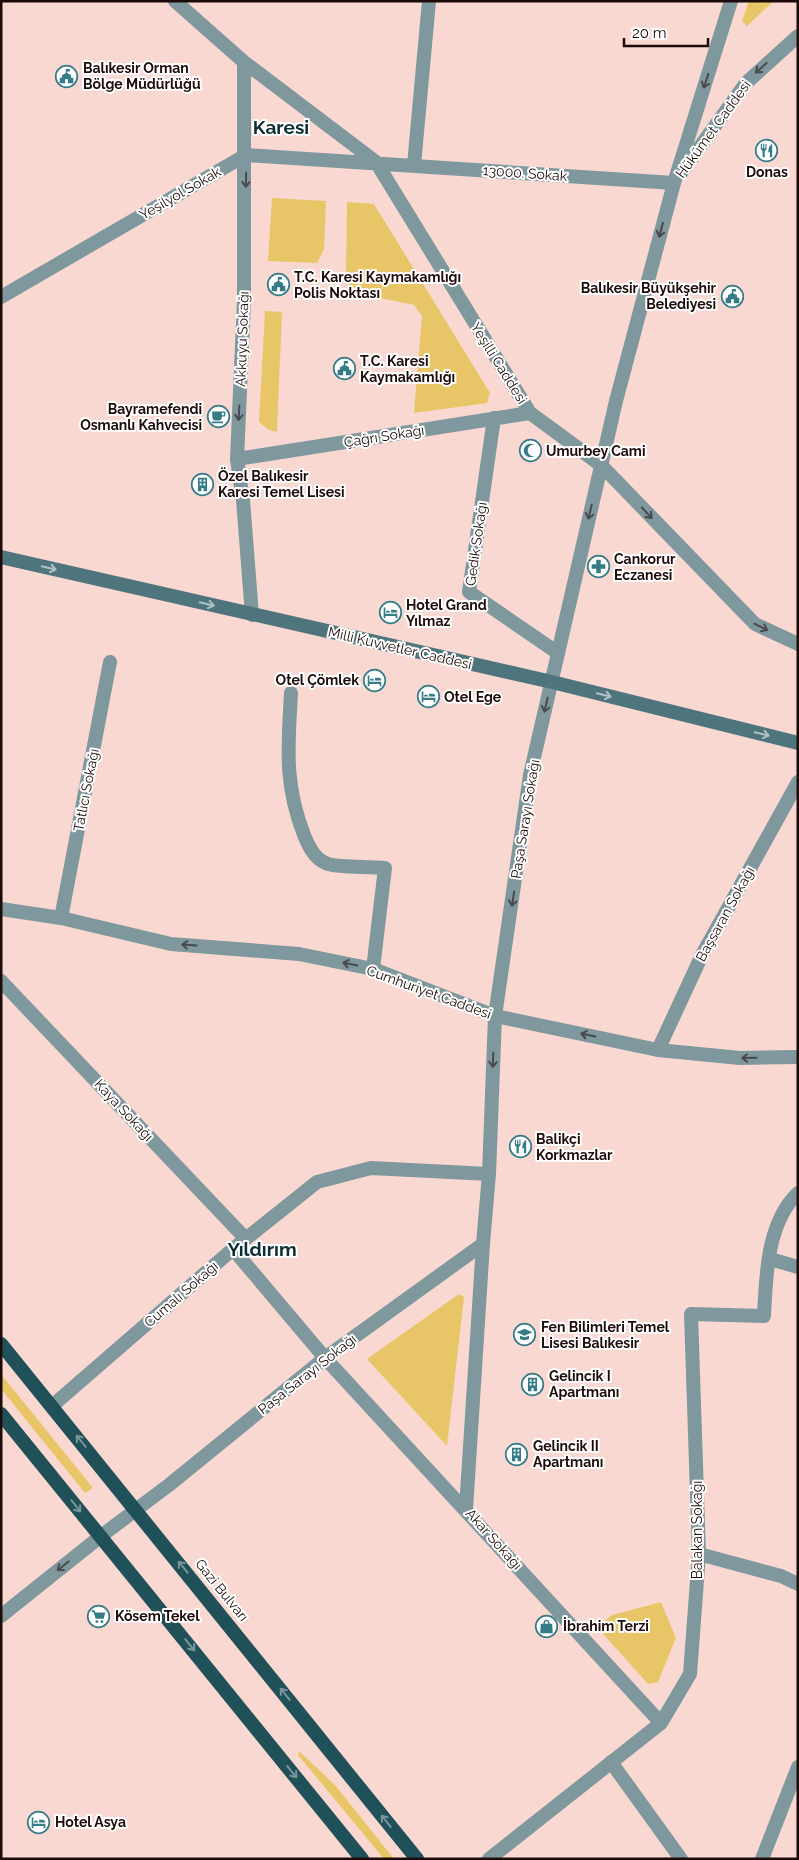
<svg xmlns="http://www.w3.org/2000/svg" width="799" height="1860" font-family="Raleway,sans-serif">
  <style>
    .green { fill: #e8c667 }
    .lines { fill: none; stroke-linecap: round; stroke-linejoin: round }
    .minor { stroke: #7f989d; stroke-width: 14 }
    .tertiary { stroke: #7f989d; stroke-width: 14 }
    .secondary { stroke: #4f757c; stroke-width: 14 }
    .trunk { stroke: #205058; stroke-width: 14 }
    .oneway { stroke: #494a4c }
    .oneway2 { stroke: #b0c1c4 }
    .oneway3 { stroke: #79969b }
    .labels { text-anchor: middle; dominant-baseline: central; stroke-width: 4; stroke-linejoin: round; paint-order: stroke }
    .poi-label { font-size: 14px; font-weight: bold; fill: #1d0b09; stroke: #fff; text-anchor: start }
    .street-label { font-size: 14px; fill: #1d0b09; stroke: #fff }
    .district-label { font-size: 19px; font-weight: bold; fill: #0c2f34; stroke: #fff }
  </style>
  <rect width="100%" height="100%" fill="#fad8d2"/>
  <path class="green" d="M 749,1 L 774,1 L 747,26 L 742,21 Z
    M 272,198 L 326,201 L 324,249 L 317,263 L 268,261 Z
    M 347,202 L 374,204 L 490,393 L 487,403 L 414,413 L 422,316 L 414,305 L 375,297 L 350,289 L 346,276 Z
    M 265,311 L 282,312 L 277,432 L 269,430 L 259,422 Z
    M 459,1294 L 464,1297 L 447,1446 L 367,1359 Z
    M 1,1374 L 93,1488 L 85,1493 L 1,1389 Z
    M 661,1602 L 676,1638 L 658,1682 L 648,1684 L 597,1627 L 612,1615 Z
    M 299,1751 L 335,1785 L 394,1859 L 384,1859 L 298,1755 Z"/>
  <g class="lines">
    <path class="minor" d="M 175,1 L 244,62 L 376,162 L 530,413 L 601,465 L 755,624 L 798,644
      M 244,62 L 244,300 L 237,459 L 243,500 L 252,615
      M 414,165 L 429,1
      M 681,173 L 746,83 L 798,36
      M 1,297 L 246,155 L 674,183
      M 494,418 L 469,592 L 558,653
      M 237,459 L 530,413
      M 291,693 C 288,747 284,784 304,835 C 309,847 315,860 328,864 C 343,868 368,866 385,868 L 373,969
      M 61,918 L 110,662
      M 1,981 L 246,1239
      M 658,1050 L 702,955 L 798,782
      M 233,1249 L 325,1358 L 661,1723
      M 770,1259 L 798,1267
      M 52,1406 L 233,1249 L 317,1182 L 371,1168 L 489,1174
      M 466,1509 L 483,1244
      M 101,1536 L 169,1485 L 325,1358 L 483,1244 L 489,1174 L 495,1016 L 530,775 L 616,401 L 674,183 L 731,1
      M 699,1554 L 781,1576 L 798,1584
      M 611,1762 L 681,1859
      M 489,1859 L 661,1723 L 690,1674 L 699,1554 L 691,1314 L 764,1316 C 766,1276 767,1222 798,1193
      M 762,1859 L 798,1767"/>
    <path class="tertiary" d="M 1,909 L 61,918 L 171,944 L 299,954 L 373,969 L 495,1016 L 658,1050 L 740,1058 L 798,1057
      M 1,1616 L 101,1536"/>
    <path class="secondary" d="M 1,557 L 552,682 L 798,743"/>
    <path class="trunk" d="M 1,1344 L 417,1859
      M 1,1414 L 362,1859"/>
  </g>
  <defs><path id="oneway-shaft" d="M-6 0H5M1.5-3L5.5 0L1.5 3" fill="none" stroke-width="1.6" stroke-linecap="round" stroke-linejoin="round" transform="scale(1.25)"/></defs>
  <g class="oneway">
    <use href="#oneway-shaft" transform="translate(761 68) rotate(138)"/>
    <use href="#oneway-shaft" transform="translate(706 81) rotate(108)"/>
    <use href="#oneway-shaft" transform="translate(246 180) rotate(91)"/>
    <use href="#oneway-shaft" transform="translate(661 230) rotate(105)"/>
    <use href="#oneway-shaft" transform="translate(239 413) rotate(93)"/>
    <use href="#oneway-shaft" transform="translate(590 512) rotate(103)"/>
    <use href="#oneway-shaft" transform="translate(647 513) rotate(47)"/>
    <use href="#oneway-shaft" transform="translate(761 627) rotate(26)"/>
    <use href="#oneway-shaft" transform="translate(546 705) rotate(103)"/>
    <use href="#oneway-shaft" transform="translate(513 899) rotate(99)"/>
    <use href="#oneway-shaft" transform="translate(189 945) rotate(-176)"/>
    <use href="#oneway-shaft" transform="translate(350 964) rotate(-168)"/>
    <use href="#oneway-shaft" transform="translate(588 1035) rotate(-168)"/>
    <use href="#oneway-shaft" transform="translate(749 1058) rotate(179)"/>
    <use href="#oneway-shaft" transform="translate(493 1060) rotate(92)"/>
    <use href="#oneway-shaft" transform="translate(63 1566) rotate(141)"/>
  </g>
  <g class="oneway2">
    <use href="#oneway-shaft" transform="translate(49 568) rotate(13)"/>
    <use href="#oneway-shaft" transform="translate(207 604) rotate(14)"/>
    <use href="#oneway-shaft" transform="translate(604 695) rotate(14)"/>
    <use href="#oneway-shaft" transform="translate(762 734) rotate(14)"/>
  </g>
  <g class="oneway3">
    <use href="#oneway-shaft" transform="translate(81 1441) rotate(-129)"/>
    <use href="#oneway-shaft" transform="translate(76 1506) rotate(52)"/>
    <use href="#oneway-shaft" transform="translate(183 1567) rotate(-129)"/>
    <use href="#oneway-shaft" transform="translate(190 1645) rotate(51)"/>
    <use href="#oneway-shaft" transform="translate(285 1694) rotate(-129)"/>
    <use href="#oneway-shaft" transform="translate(292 1772) rotate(51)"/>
    <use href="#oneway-shaft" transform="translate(386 1821) rotate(-129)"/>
  </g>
  <defs>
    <symbol id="civic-ring" viewBox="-11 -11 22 22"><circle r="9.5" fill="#fff" stroke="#357c87" stroke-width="1.5"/><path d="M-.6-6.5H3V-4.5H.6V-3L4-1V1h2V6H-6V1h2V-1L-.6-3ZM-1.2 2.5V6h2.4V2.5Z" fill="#357c87"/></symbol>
    <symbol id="restaurant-ring" viewBox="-11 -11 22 22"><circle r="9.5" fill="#fff" stroke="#357c87" stroke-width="1.5"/><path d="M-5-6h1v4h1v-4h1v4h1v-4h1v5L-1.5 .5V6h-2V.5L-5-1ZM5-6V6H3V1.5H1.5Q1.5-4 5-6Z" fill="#357c87"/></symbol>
    <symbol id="cafe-ring" viewBox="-11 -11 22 22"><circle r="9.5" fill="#fff" stroke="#357c87" stroke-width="1.5"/><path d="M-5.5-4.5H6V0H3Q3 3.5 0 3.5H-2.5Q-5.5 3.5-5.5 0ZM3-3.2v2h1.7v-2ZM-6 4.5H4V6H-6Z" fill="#357c87"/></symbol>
    <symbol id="mosque-ring" viewBox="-11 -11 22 22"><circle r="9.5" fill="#fff" stroke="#357c87" stroke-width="1.5"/><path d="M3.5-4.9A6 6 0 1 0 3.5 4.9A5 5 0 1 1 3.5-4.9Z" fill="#357c87"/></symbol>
    <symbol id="building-ring" viewBox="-11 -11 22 22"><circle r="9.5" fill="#fff" stroke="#357c87" stroke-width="1.5"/><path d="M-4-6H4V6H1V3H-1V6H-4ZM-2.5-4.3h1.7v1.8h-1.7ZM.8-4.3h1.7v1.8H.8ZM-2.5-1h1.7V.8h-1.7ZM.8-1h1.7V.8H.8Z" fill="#357c87"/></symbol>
    <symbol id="pharmacy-ring" viewBox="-11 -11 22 22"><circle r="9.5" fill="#fff" stroke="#357c87" stroke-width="1.5"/><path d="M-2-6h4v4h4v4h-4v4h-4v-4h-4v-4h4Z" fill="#357c87"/></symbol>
    <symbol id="hotel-ring" viewBox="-11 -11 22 22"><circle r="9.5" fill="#fff" stroke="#357c87" stroke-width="1.5"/><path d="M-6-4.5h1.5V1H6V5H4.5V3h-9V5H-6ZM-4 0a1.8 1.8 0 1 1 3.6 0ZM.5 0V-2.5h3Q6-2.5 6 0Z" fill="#357c87"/></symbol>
    <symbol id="school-ring" viewBox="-11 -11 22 22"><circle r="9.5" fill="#fff" stroke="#357c87" stroke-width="1.5"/><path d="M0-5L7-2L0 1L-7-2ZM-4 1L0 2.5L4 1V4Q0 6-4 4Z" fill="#357c87"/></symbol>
    <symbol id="supermarket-ring" viewBox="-11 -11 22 22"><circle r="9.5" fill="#fff" stroke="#357c87" stroke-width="1.5"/><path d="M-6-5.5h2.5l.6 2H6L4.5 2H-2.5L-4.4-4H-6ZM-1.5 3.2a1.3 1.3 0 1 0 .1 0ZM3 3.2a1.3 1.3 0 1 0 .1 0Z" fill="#357c87"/></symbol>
    <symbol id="shop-ring" viewBox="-11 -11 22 22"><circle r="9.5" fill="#fff" stroke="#357c87" stroke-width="1.5"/><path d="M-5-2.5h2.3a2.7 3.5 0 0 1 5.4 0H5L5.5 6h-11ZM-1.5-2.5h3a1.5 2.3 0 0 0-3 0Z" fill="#357c87"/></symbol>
  </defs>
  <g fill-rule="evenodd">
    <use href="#civic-ring" x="54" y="64" width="25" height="25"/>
    <use href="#restaurant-ring" x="754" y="138" width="25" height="25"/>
    <use href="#civic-ring" x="266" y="272" width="25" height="25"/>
    <use href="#civic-ring" x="720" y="284" width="25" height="25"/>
    <use href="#civic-ring" x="332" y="356" width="25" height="25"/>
    <use href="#cafe-ring" x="206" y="404" width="25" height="25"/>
    <use href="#mosque-ring" x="518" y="438" width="25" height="25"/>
    <use href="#building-ring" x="190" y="472" width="25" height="25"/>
    <use href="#pharmacy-ring" x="586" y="554" width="25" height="25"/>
    <use href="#hotel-ring" x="378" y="600" width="25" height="25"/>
    <use href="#hotel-ring" x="362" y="668" width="25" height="25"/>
    <use href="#hotel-ring" x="416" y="684" width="25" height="25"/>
    <use href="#restaurant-ring" x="508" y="1134" width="25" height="25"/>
    <use href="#school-ring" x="512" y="1322" width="25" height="25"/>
    <use href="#building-ring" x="520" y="1372" width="25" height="25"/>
    <use href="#building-ring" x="504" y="1442" width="25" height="25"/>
    <use href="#supermarket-ring" x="86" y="1604" width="25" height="25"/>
    <use href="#shop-ring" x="534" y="1614" width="25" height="25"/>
    <use href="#hotel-ring" x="26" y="1810" width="25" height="25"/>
  </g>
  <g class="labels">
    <g class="poi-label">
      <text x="83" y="68">Balıkesir Orman<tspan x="83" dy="16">Bölge Müdürlüğü</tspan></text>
      <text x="767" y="172" text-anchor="middle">Donas</text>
      <text x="294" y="277">T.C. Karesi Kaymakamlığı<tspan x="294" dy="16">Polis Noktası</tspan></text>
      <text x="716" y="288" text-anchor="end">Balıkesir Büyükşehir<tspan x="716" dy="16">Belediyesi</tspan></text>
      <text x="360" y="361">T.C. Karesi<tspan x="360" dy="16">Kaymakamlığı</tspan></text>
      <text x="202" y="409" text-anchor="end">Bayramefendi<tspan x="202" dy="16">Osmanlı Kahvecisi</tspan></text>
      <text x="546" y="451">Umurbey Cami</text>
      <text x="218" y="476">Özel Balıkesir<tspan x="218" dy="16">Karesi Temel Lisesi</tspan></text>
      <text x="614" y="559">Cankorur<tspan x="614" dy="16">Eczanesi</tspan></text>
      <text x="406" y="605">Hotel Grand<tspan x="406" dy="16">Yılmaz</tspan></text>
      <text x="359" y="680" text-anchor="end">Otel Çömlek</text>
      <text x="444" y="697">Otel Ege</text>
      <text x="536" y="1139">Balikçi<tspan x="536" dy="16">Korkmazlar</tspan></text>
      <text x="541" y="1327">Fen Bilimleri Temel<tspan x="541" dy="16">Lisesi Balıkesir</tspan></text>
      <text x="549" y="1376">Gelincik I<tspan x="549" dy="16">Apartmanı</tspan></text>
      <text x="533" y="1446">Gelincik II<tspan x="533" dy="16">Apartmanı</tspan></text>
      <text x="115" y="1616">Kösem Tekel</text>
      <text x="563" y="1626">İbrahim Terzi</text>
      <text x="55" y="1822">Hotel Asya</text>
    </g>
    <g class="street-label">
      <text transform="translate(713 129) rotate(-54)">Hükümet Caddesi</text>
      <text transform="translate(525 173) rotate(4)">13000. Sokak</text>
      <text transform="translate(180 193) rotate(-30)">Yeşilyol Sokak</text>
      <text transform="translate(242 339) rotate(-88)">Akkuyu Sokağı</text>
      <text transform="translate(499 363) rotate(58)">Yeşilli Caddesi</text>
      <text transform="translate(384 436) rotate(-9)">Çağrı Sokağı</text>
      <text transform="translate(476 544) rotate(-82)">Gedik Sokağı</text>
      <text transform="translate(400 648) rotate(13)">Milli Kuvvetler Caddesi</text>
      <text transform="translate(86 790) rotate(-79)">Tatlıcı Sokağı</text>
      <text transform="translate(525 819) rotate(-81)">Paşa Sarayı Sokağı</text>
      <text transform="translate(725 914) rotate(-61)">Başsaran Sokağı</text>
      <text transform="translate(429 992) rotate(20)">Cumhuriyet Caddesi</text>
      <text transform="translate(124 1110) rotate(47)">Kaya Sokağı</text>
      <text transform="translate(181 1294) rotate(-41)">Cumalı Sokağı</text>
      <text transform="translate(307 1374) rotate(-38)">Paşa Sarayı Sokağı</text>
      <text transform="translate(697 1530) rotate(-90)">Balakan Sokağı</text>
      <text transform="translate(494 1539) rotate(48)">Akar Sokağı</text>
      <text transform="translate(222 1590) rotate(51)">Gazi Bulvarı</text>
    </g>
    <g class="district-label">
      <text x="281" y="127">Karesi</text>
      <text x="262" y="1249">Yıldırım</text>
    </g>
  </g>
  <rect width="799" height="1860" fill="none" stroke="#1d0b09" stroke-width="5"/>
  <path d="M624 38v8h84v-8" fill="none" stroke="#1d0b09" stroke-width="2.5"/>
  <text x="632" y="38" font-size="15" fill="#1d0b09" stroke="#ffffff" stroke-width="4" paint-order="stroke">20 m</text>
</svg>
